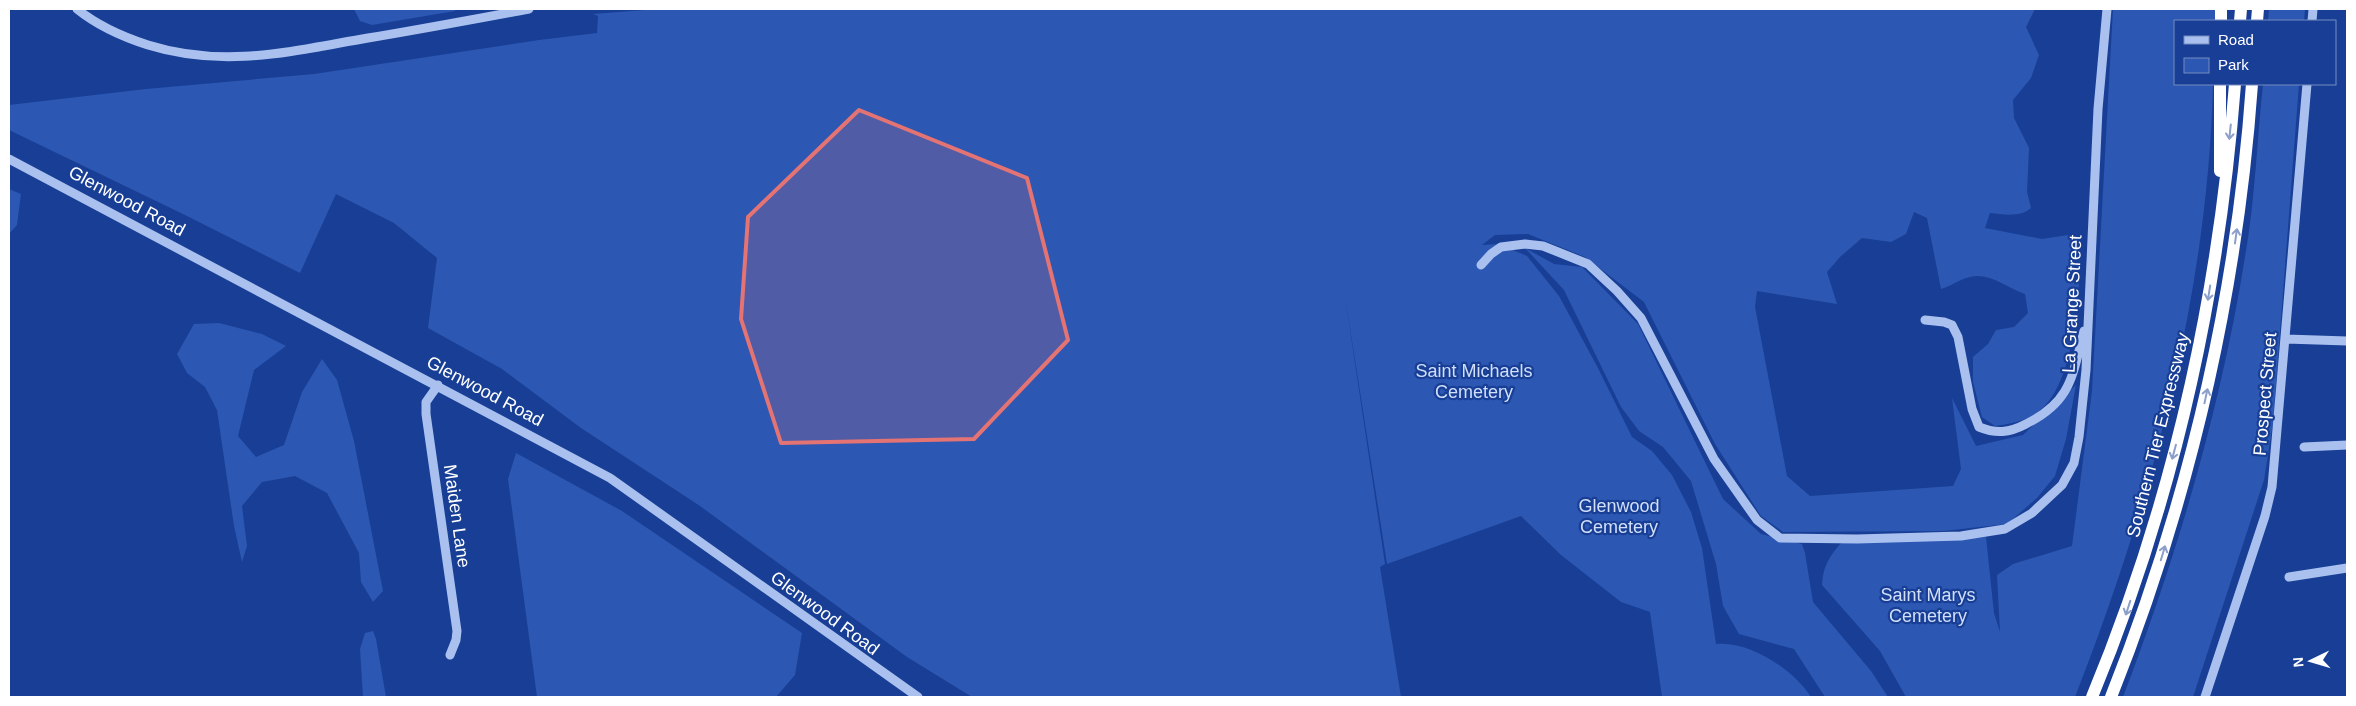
<svg xmlns="http://www.w3.org/2000/svg" width="2356" height="706" font-family="Helvetica,sans-serif">
  <style>
    .green { fill: #2c57b3 }
    .lines { fill: none; stroke-linecap: round; stroke-linejoin: round }
    .minor { stroke: #aac1f0; stroke-width: 9 }
    .highway { stroke: #fff; stroke-width: 12 }
    .oneway { stroke: #8c9fca }
    .marked { fill: #e47373; fill-opacity: 0.2; stroke: #e47373; stroke-width: 4; stroke-linejoin: round }
    .labels { text-anchor: middle; dominant-baseline: central; stroke-width: 4.5; stroke-linejoin: round; paint-order: stroke }
    .street-label { font-size: 18px; fill: #fff; stroke: #183f95 }
    .park-label { font-size: 18px; fill: #d1dffb; stroke: #183f95 }
  </style>
  <rect width="100%" height="100%" fill="#183f95"/>
  <path class="green" d="M 354,9 L 455,9 L 455,11 L 372,25 L 360,21 Z
    M 658,9 L 2035,9 L 2026,27 L 2039,55 L 2031,78 L 2013,100 L 2014,118 L 2029,148 L 2027,192 L 2031,208 C 2020,218 2003,214 1990,213 L 1985,228 L 2042,239 L 2068,235 L 2081,240 C 2079,286 2078,391 2032,416 C 2021,422 2008,424 1995,426 L 1982,417 L 1973,382 L 1973,357 L 1988,344 L 1996,330 L 2014,327 L 2028,313 L 2025,294 C 2007,288 1989,272 1970,277 C 1960,279 1951,286 1941,289 L 1927,218 L 1914,212 L 1906,234 L 1891,242 L 1862,238 L 1840,257 L 1827,272 L 1837,304 L 1757,291 L 1755,307 L 1787,476 L 1810,496 L 1953,486 L 1961,469 L 1952,398 L 1976,446 L 2023,435 L 2076,385 L 2066,439 L 2055,476 L 2037,498 L 2007,524 L 1943,531 L 1783,532 L 1761,516 L 1715,444 L 1644,302 L 1585,257 L 1528,234 L 1495,235 L 1482,245 L 1498,244 L 1527,256 L 1559,296 L 1598,368 L 1632,437 L 1652,451 L 1672,475 L 1691,512 L 1702,548 L 1716,644 C 1749,640 1794,670 1811,697 L 1662,697 L 1650,612 L 1621,602 L 1561,555 L 1521,516 L 1387,564 L 1345,296 L 1385,564 L 1380,567 L 1401,697 L 972,697 L 907,657 L 700,506 L 581,428 L 502,369 L 428,328 L 437,258 L 394,223 L 336,194 L 300,273 L 185,215 L 9,130 L 9,105 L 146,89 L 314,74 L 539,40 L 597,33 L 598,16 L 593,14 Z
    M 2113,9 L 2215,9 L 2215,21 L 2175,21 L 2175,84 L 2213,84 C 2208,293 2151,503 2075,697 L 1906,697 L 1880,651 L 1822,585 C 1823,566 1829,557 1841,543 L 1986,537 L 1994,613 L 2000,632 L 1997,575 L 2013,564 L 2072,546 L 2092,391 Z
    M 2269,9 L 2305,9 L 2304,21 L 2268,21 Z
    M 2263,84 L 2299,84 L 2273,423 L 2264,480 L 2193,697 L 2123,697 C 2177,555 2221,408 2245,257 C 2255,200 2257,141 2263,84 Z
    M 9,189 L 21,194 L 17,225 L 9,234 Z
    M 1525,248 L 1554,264 L 1582,267 L 1638,324 L 1723,499 L 1761,534 L 1802,544 L 1805,553 L 1813,602 L 1871,671 L 1888,697 L 1825,697 L 1794,649 L 1739,634 L 1723,606 L 1716,564 L 1691,481 L 1663,447 L 1639,431 L 1621,407 L 1564,290 Z
    M 219,323 L 262,334 L 286,346 L 254,370 L 238,436 L 256,457 L 284,445 L 302,392 L 322,359 L 337,380 L 354,441 L 383,591 L 373,602 L 361,582 L 359,553 L 327,493 L 295,476 L 262,482 L 242,506 L 247,546 L 242,562 L 234,526 L 217,410 L 205,387 L 187,373 L 177,354 L 194,324 Z
    M 516,453 L 622,511 L 802,633 L 795,675 L 776,697 L 537,697 L 508,479 Z
    M 373,631 L 376,639 L 386,697 L 363,697 L 360,649 L 365,633 Z"/>
  <g class="lines">
    <path class="minor" d="M 77,9 C 98,26 123,37 148,45 C 225,69 292,51 368,38 C 422,29 475,19 529,9
      M 2312,21 L 2313,9
      M 9,159 L 610,478 L 918,697
      M 1481,265 L 1491,254 L 1501,247 L 1525,244 L 1543,246 L 1588,264 L 1617,291 L 1641,318 L 1714,459 L 1757,520 L 1780,538 L 1857,539 L 1961,536 L 2005,529 L 2032,513 L 2062,485 L 2074,463 L 2079,437 L 2086,370 L 2098,109 L 2107,9
      M 1925,320 L 1944,322 L 1952,325 L 1958,337 L 1972,409 L 1979,427 C 1996,434 2009,433 2026,424 C 2072,401 2072,376 2084,331
      M 2286,339 L 2347,341
      M 438,385 L 426,402 L 426,414 L 457,631 L 456,640 L 450,655
      M 2304,447 L 2347,445
      M 2289,577 L 2347,568
      M 2205,697 L 2265,516 L 2272,487 L 2307,84"/>
    <path class="highway" d="M 2221,21 L 2221,9
      M 2240,21 L 2241,9
      M 2257,21 L 2258,9
      M 2220,171 L 2220,84
      M 2092,697 C 2173,502 2219,295 2235,84
      M 2111,697 C 2189,501 2237,294 2252,84"/>
  </g>
  <defs><path id="oneway-shaft" d="M-6 0H5M1.5-3L5.5 0L1.5 3" fill="none" stroke-width="1.6" stroke-linecap="round" stroke-linejoin="round" transform="scale(1.25)"/></defs>
  <g class="oneway">
    <use href="#oneway-shaft" transform="translate(2230 132) rotate(96)"/>
    <use href="#oneway-shaft" transform="translate(2236 236) rotate(-82)"/>
    <use href="#oneway-shaft" transform="translate(2209 293) rotate(99)"/>
    <use href="#oneway-shaft" transform="translate(2206 396) rotate(-78)"/>
    <use href="#oneway-shaft" transform="translate(2174 452) rotate(105)"/>
    <use href="#oneway-shaft" transform="translate(2163 553) rotate(-73)"/>
    <use href="#oneway-shaft" transform="translate(2128 608) rotate(108)"/>
  </g>
  <path class="marked" d="M 859,110 L 1027,178 L 1068,340 L 974,439 L 781,443 L 741,319 L 748,217 Z"/>
  <g class="labels">
    <g class="street-label">
      <text transform="translate(127 201) rotate(28)">Glenwood Road</text>
      <text transform="translate(2072 304) rotate(-87)">La Grange Street</text>
      <text transform="translate(485 391) rotate(28)">Glenwood Road</text>
      <text transform="translate(2265 394) rotate(-85)">Prospect Street</text>
      <text transform="translate(2158 435) rotate(-76)">Southern Tier Expressway</text>
      <text transform="translate(457 516) rotate(82)">Maiden Lane</text>
      <text transform="translate(825 613) rotate(36)">Glenwood Road</text>
    </g>
    <g class="park-label">
      <text x="1474" y="371">Saint Michaels<tspan x="1474" dy="21">Cemetery</tspan></text>
      <text x="1619" y="506">Glenwood<tspan x="1619" dy="21">Cemetery</tspan></text>
      <text x="1928" y="595">Saint Marys<tspan x="1928" dy="21">Cemetery</tspan></text>
    </g>
  </g>
  <rect width="2356" height="706" fill="none" stroke="#ffffff" stroke-width="20"/>
  <rect x="2174" y="20" width="162" height="65" fill="#183f95" stroke="#748cbf"/>
  <rect x="2184" y="36" width="25" height="8" fill="#aac1f0" stroke="#748cbf"/>
  <text x="2218" y="45" font-size="15" fill="#ffffff">Road</text>
  <rect x="2184" y="58" width="25" height="15" fill="#2c57b3" stroke="#748cbf"/>
  <text x="2218" y="70" font-size="15" fill="#ffffff">Park</text>
  <g transform="translate(2311 661) rotate(265)" stroke="#183f95" stroke-width="4" paint-order="stroke">
  <path d="M0-4L9 19L0 12L-9 19Z" fill="#ffffff"/>
  <text y="-8" font-size="14" font-weight="bold" text-anchor="middle" fill="#ffffff">N</text>
  </g>
</svg>
